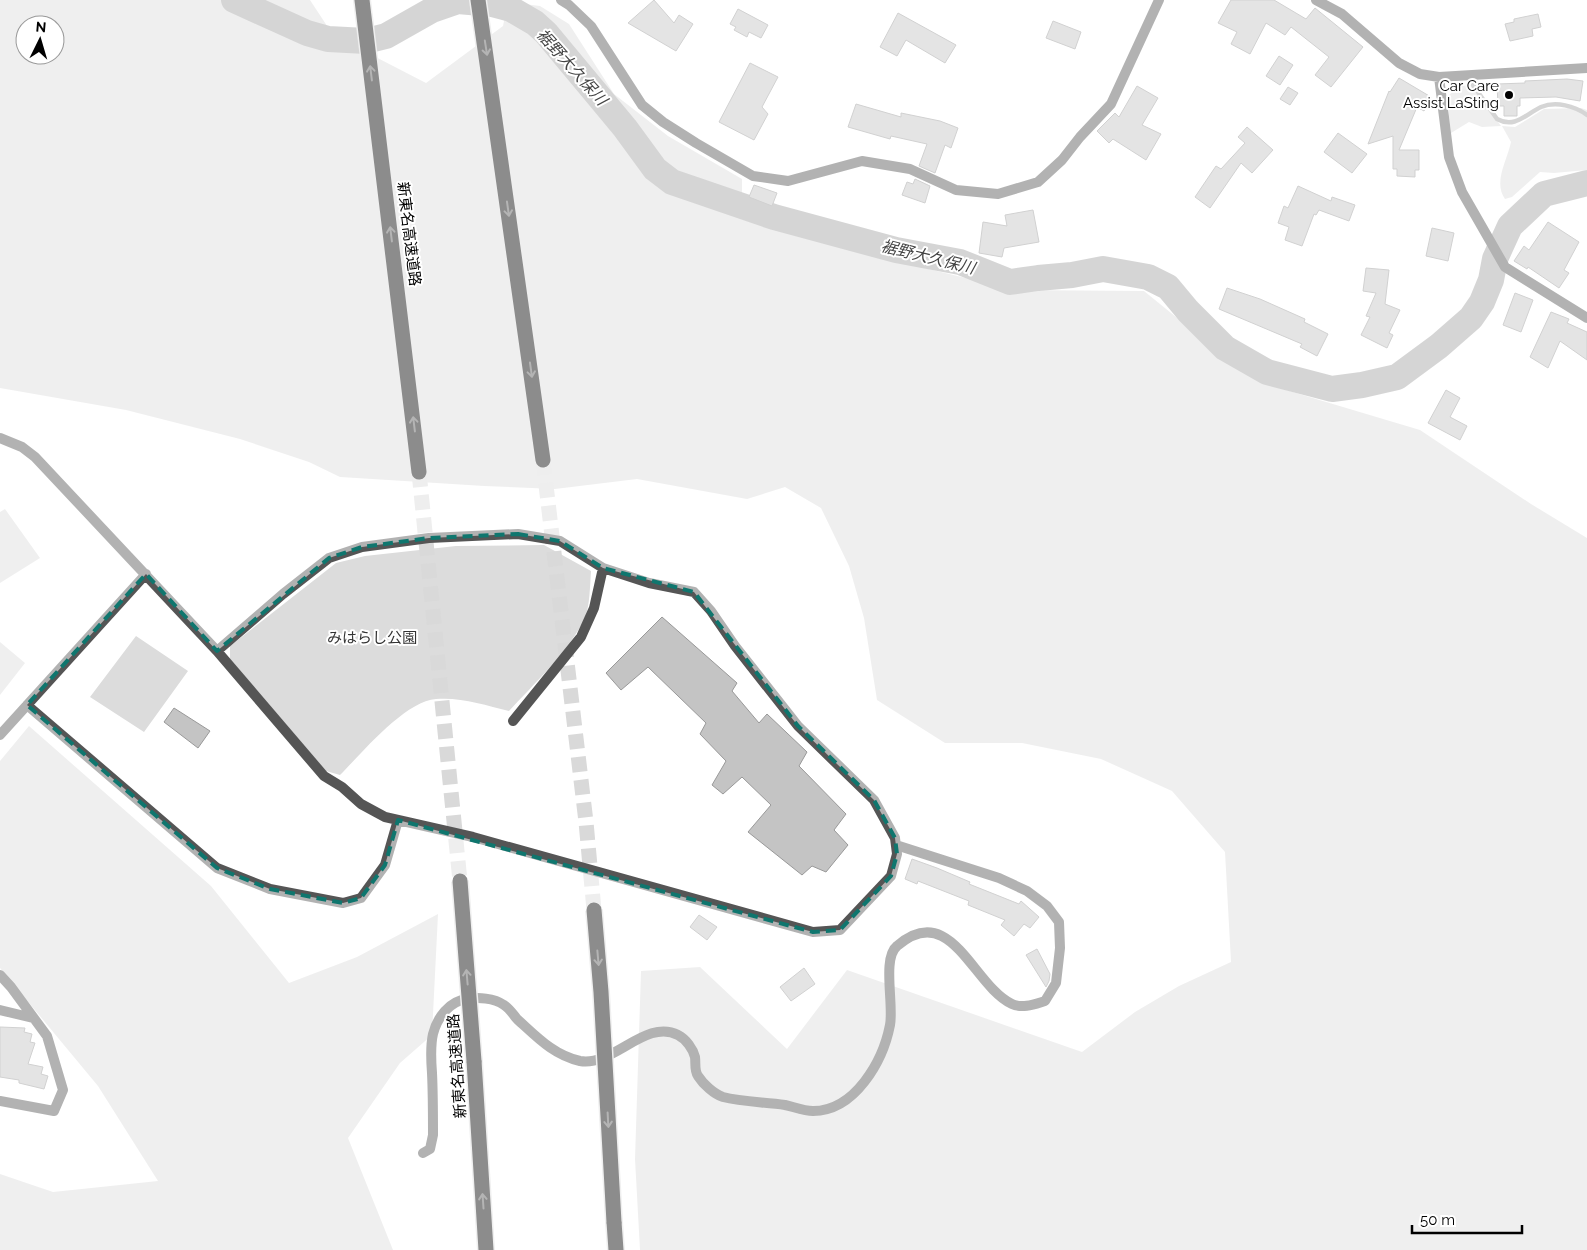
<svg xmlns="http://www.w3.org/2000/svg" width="1587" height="1250" font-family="Raleway,'Noto Sans JP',sans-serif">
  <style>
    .green { fill: #dcdcdc; fill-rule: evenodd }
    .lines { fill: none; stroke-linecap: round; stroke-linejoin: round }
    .stream { stroke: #a3a3a3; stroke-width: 4.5 }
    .river { stroke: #a3a3a3; stroke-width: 26 }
    .building { fill: #c4c4c4; stroke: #999 }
    .motorway-tunnel { stroke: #d9d9d9; stroke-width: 15; stroke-dasharray: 15 8; stroke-linecap: butt }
    .motorway-casing { stroke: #dbdbdb; stroke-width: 18 }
    .minor { stroke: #555; stroke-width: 10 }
    .motorway { stroke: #000; stroke-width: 15 }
    .motorway-bridge-casing { stroke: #dbdbdb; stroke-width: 18; stroke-linecap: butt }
    .motorway-bridge { stroke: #000; stroke-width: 15 }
    .oneway { stroke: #595959 }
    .marked { fill: none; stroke: #0f766e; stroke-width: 4; stroke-dasharray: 10 6; stroke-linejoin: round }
    .poi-dot { fill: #000; stroke: #fff; stroke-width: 2 }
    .labels { text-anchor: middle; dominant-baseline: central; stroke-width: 4; stroke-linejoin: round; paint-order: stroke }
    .poi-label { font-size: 15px; fill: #000; stroke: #fff; text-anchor: end }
    .street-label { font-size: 15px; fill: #000; stroke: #fff }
    .park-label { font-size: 15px; fill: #333; stroke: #fff }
    .water-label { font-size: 16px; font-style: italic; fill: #444; stroke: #fff }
  </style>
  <rect width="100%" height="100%" fill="#fff"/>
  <path class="green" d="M 0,0 L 310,0 L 333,35 L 426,83 L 503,26 L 504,21 L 501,1 L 540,6 L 569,24 L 614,94 L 668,136 L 742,179 L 742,210 L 867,254 L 1015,290 L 1144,291 L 1235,365 L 1286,390 L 1420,430 L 1531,504 L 1587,538 L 1587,1250 L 640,1250 L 635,1159 L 641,971 L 700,967 L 787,1049 L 847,970 L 1082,1052 L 1135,1012 L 1179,986 L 1231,962 L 1225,852 L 1172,791 L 1101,759 L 1022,743 L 945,743 L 877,700 L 864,618 L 849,566 L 821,508 L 785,487 L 747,499 L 637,479 L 555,489 L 484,486 L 340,477 L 309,462 L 240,439 L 126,410 L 0,388 ZM 25,25 L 55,25 L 55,55 L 25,55 Z
    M 1470,85 L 1472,86 L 1501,126 L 1482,127 L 1469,122 L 1451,133 L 1449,116 L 1449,95 L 1459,86 Z
    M 1581,108 L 1587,110 L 1587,170 L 1554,173 L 1540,172 L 1512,197 L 1505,199 C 1493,182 1507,161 1511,142 L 1502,126 L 1515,127 L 1544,109 Z
    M 5,509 L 40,558 L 0,583 L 0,512 Z
    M 544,545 L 591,571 C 590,584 590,606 585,617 C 572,648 532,686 509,711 C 485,705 461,697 436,699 C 405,701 362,753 340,775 L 326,771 L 230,659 L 230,646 L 336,563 L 365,556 L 456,546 Z
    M 136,636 L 188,671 L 144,732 L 90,697 Z
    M 0,642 L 25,663 L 0,695 Z
    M 29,726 L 211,886 L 289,983 L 357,957 L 438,914 L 432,1035 L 400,1063 L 348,1138 L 393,1250 L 0,1250 L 0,1174 L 53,1192 L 158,1181 L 98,1086 L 0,968 L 0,761 Z"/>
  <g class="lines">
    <path class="stream" d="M 1473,85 L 1497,119 C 1515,129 1526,114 1541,107 C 1556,101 1575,106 1587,115"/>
    <path class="river" d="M 234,0 L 307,33 L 328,39 L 366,41 L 386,36 L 432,10 L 458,1 L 492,4 L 511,9 L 535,23 L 546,33 L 625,128 L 655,169 L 672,182 L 774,217 L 896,250 L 960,262 L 1010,282 L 1038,278 L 1072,275 L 1103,269 L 1148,277 L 1168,287 L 1188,311 L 1225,348 L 1267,372 L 1332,389 L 1362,385 L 1397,377 L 1439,346 L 1471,318 L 1482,302 L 1491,280 L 1495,259 L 1510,226 L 1544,194 L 1587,183"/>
  </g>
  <path class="building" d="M 654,0 L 674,23 L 679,15 L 693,24 L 676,51 L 628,23 Z
    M 1231,0 L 1274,0 L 1306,19 L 1315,8 L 1363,47 L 1331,87 L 1315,75 L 1329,57 L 1291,27 L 1285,35 L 1266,23 L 1250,54 L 1231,44 L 1237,32 L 1218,23 Z
    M 738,9 L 768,25 L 761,38 L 749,32 L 747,37 L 734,30 L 736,27 L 730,24 Z
    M 898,13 L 956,45 L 945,63 L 906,40 L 897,56 L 880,47 Z
    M 1538,14 L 1541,27 L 1532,29 L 1533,36 L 1510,41 L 1505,24 L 1514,22 L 1514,19 Z
    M 1053,21 L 1081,32 L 1075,49 L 1046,38 Z
    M 1279,56 L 1293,65 L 1280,85 L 1266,76 Z
    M 750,63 L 778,77 L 762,107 L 768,114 L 754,140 L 719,122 Z
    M 1399,78 L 1431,97 L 1424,111 L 1417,107 L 1399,150 L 1419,150 L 1419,170 L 1415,170 L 1415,177 L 1397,176 L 1397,169 L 1393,169 L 1393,136 L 1368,144 L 1389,91 L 1390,92 Z
    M 1567,79 L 1583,81 L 1580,101 L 1556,97 L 1520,98 L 1520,106 L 1517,106 L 1517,116 L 1504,116 L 1504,106 L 1498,106 L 1497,84 L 1525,83 L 1525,81 Z
    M 1137,86 L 1158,98 L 1142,125 L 1161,134 L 1146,160 L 1113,139 L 1109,143 L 1097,131 L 1115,113 L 1119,117 Z
    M 1288,87 L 1298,93 L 1290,105 L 1280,99 Z
    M 856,104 L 901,117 L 901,113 L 940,121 L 958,128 L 951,148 L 945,145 L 935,173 L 919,166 L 927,144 L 891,136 L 890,139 L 848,127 Z
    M 1247,127 L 1273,150 L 1252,173 L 1241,163 L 1210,208 L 1195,197 L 1216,166 L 1221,169 L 1245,143 L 1238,137 Z
    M 1338,133 L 1367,154 L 1352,173 L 1324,152 Z
    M 915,179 L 930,186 L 925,203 L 902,195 L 907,182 L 913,184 Z
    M 754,185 L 777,193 L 772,206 L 749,197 Z
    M 1298,186 L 1331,201 L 1332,197 L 1355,205 L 1349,221 L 1319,210 L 1316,215 L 1314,214 L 1302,246 L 1285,240 L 1289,227 L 1278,223 L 1284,206 L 1288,208 Z
    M 1033,210 L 1039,242 L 1004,248 L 1002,257 L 979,253 L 983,222 L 1007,226 L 1005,215 Z
    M 1548,222 L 1579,242 L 1564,270 L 1569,273 L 1559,288 L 1528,267 L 1527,269 L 1514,261 L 1524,246 L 1529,250 Z
    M 1432,228 L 1454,233 L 1448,261 L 1426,256 Z
    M 1366,268 L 1389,270 L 1385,304 L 1400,310 L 1389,333 L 1393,335 L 1387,348 L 1361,335 L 1370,317 L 1366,316 L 1376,293 L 1363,291 Z
    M 1227,288 L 1260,299 L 1305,319 L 1304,322 L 1328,334 L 1317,356 L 1300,347 L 1302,344 L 1219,309 Z
    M 1515,293 L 1533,300 L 1521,332 L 1503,325 Z
    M 1551,312 L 1569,319 L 1567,323 L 1587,332 L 1587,360 L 1560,341 L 1548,368 L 1530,357 Z
    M 1446,390 L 1460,398 L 1450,417 L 1467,426 L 1460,440 L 1428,423 Z
    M 662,617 L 737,683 L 732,691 L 759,723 L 767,714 L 807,752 L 799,766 L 846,814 L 834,830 L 848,845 L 826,872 L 812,866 L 802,875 L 748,832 L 771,805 L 742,777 L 723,794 L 712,785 L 726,761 L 700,734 L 706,723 L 648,667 L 621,690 L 606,673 Z
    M 174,708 L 210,731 L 198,748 L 164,722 Z
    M 912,859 L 937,868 L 970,882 L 969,884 L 1019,904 L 1021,901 L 1039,917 L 1030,928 L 1024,924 L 1014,936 L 1001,925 L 1005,920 L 968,905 L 969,901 L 918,881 L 917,884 L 905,879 Z
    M 699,915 L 717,927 L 707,940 L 690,927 Z
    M 1037,949 L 1050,974 L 1049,981 L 1046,987 L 1026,955 Z
    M 804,968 L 815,984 L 791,1001 L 780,987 Z
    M 0,1027 L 25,1028 L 24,1032 L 32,1034 L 30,1042 L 35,1043 L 28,1064 L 43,1067 L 41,1074 L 48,1076 L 44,1089 L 19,1083 L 19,1080 L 0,1077 Z"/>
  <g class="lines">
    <path class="motorway-tunnel" d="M 543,460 L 586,822 L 594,910
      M 419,472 L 460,881"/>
    <defs>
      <path id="motorway" d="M 362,0 L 419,472
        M 478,0 L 543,460
        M 474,1061 L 486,1250
        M 614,1222 L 616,1250"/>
    </defs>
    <use href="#motorway" class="motorway-casing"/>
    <path class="minor" d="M 561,0 L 569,5 L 591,26 L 642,105 L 663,122 L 696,143 L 753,176 L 788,181 L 862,161 L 910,169 L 956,190 L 998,194 L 1038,182 L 1062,160 L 1080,137 L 1111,104 L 1159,0
      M 1316,0 L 1342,14 L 1399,63 L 1420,74 L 1439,77 L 1587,68
      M 1439,77 L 1449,157 L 1462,192 L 1505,267 L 1587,318
      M 0,438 L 22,447 L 35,457 L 217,651 L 324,776 L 342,787 L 361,804 L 385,817 L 473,837 L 813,932 L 840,930 L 891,876 L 897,854 L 895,838 L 874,800 L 798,726 L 735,646 L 711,611 L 694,592 L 649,583 L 603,568 L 560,541 L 518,534 L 429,538 L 362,547 L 329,558 L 283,594 L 217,651
      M 27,705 L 217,868 L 270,889 L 343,903 L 361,898 L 385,865 L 398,820
      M 513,721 L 581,637 L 594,608 L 603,568
      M 0,735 L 146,574
      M 0,975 L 11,987 L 47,1036 L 63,1090 L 54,1111 L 0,1101
      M 0,1010 L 33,1018
      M 423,1153 L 430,1149 L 433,1135 C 433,1114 433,1093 432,1073 C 431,1060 430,1047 433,1034 C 437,1018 449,1001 467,999 C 478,997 494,998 504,1005 C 509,1008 513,1014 517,1019 C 536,1036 553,1055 580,1061 C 613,1067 646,1018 678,1035 C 686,1039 693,1049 695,1057 C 696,1064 694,1070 698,1076 C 703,1084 714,1094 723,1097 C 742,1102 765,1102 785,1105 C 794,1107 804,1111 813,1111 C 855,1111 883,1061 890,1025 C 894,1005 882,958 897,946 C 951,899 973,986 1012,1004 C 1023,1009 1035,1004 1045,1001 L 1056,983 L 1060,948 L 1059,922 L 1047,906 L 1027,891 L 999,878 L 896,845"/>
    <use href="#motorway" class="motorway"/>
    <defs>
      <path id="motorway-bridge" d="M 460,881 L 474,1061
        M 594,910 L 601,992 L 614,1222"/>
    </defs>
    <use href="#motorway-bridge" class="motorway-bridge-casing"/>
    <use href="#motorway-bridge" class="motorway-bridge"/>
  </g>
  <defs><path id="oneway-shaft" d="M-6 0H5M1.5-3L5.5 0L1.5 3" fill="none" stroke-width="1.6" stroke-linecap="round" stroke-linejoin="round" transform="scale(1.25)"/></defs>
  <g class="oneway">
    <use href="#oneway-shaft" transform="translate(486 48) rotate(81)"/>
    <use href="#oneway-shaft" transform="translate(371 73) rotate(-97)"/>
    <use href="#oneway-shaft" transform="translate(508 209) rotate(82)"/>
    <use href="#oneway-shaft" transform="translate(391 234) rotate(-97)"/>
    <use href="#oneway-shaft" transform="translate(531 370) rotate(82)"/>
    <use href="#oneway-shaft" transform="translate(414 424) rotate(-97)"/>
    <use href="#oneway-shaft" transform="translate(598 958) rotate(85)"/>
    <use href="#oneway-shaft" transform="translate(467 977) rotate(-95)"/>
    <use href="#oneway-shaft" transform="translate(608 1120) rotate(87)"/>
    <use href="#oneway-shaft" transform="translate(483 1201) rotate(-94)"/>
  </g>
  <path d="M0 0H1587V1250H0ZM 518,534 L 560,541 L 603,568 L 694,592 L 798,726 L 874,800 L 895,838 L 897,854 L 891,876 L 840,930 L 813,932 L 398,820 L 385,865 L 361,898 L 343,903 L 270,889 L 217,868 L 27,705 L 146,574 L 217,651 L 329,558 L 362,547 L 429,538 Z" fill="#fff" fill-opacity=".55" fill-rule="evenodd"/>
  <path class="marked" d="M 518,534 L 560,541 L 603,568 L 694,592 L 798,726 L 874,800 L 895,838 L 897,854 L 891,876 L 840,930 L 813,932 L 398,820 L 385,865 L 361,898 L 343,903 L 270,889 L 217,868 L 27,705 L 146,574 L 217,651 L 329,558 L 362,547 L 429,538 Z"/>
  <circle class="poi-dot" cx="1509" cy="95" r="5"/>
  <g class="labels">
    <g class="poi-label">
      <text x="1499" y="86">Car Care<tspan x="1499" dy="17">Assist LaSting</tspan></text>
    </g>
    <g class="street-label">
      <text transform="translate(409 234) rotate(83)">新東名高速道路</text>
      <text transform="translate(457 1066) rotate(-94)">新東名高速道路</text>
    </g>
    <g class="park-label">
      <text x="372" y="638">みはらし公園</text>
    </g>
    <g class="water-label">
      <text transform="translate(572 67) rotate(48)">裾野大久保川</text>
      <text transform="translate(928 257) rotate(14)">裾野大久保川</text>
    </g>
  </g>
  <g transform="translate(40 40) rotate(5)"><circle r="24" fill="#ffffff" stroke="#999999"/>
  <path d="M0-4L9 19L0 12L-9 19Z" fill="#000000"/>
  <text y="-8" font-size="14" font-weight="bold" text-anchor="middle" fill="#000000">N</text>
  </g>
  <path d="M1412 1225v8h110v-8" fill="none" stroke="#000000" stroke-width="2.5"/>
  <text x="1420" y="1225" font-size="15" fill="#000000" stroke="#ffffff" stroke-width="4" paint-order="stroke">50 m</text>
</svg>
